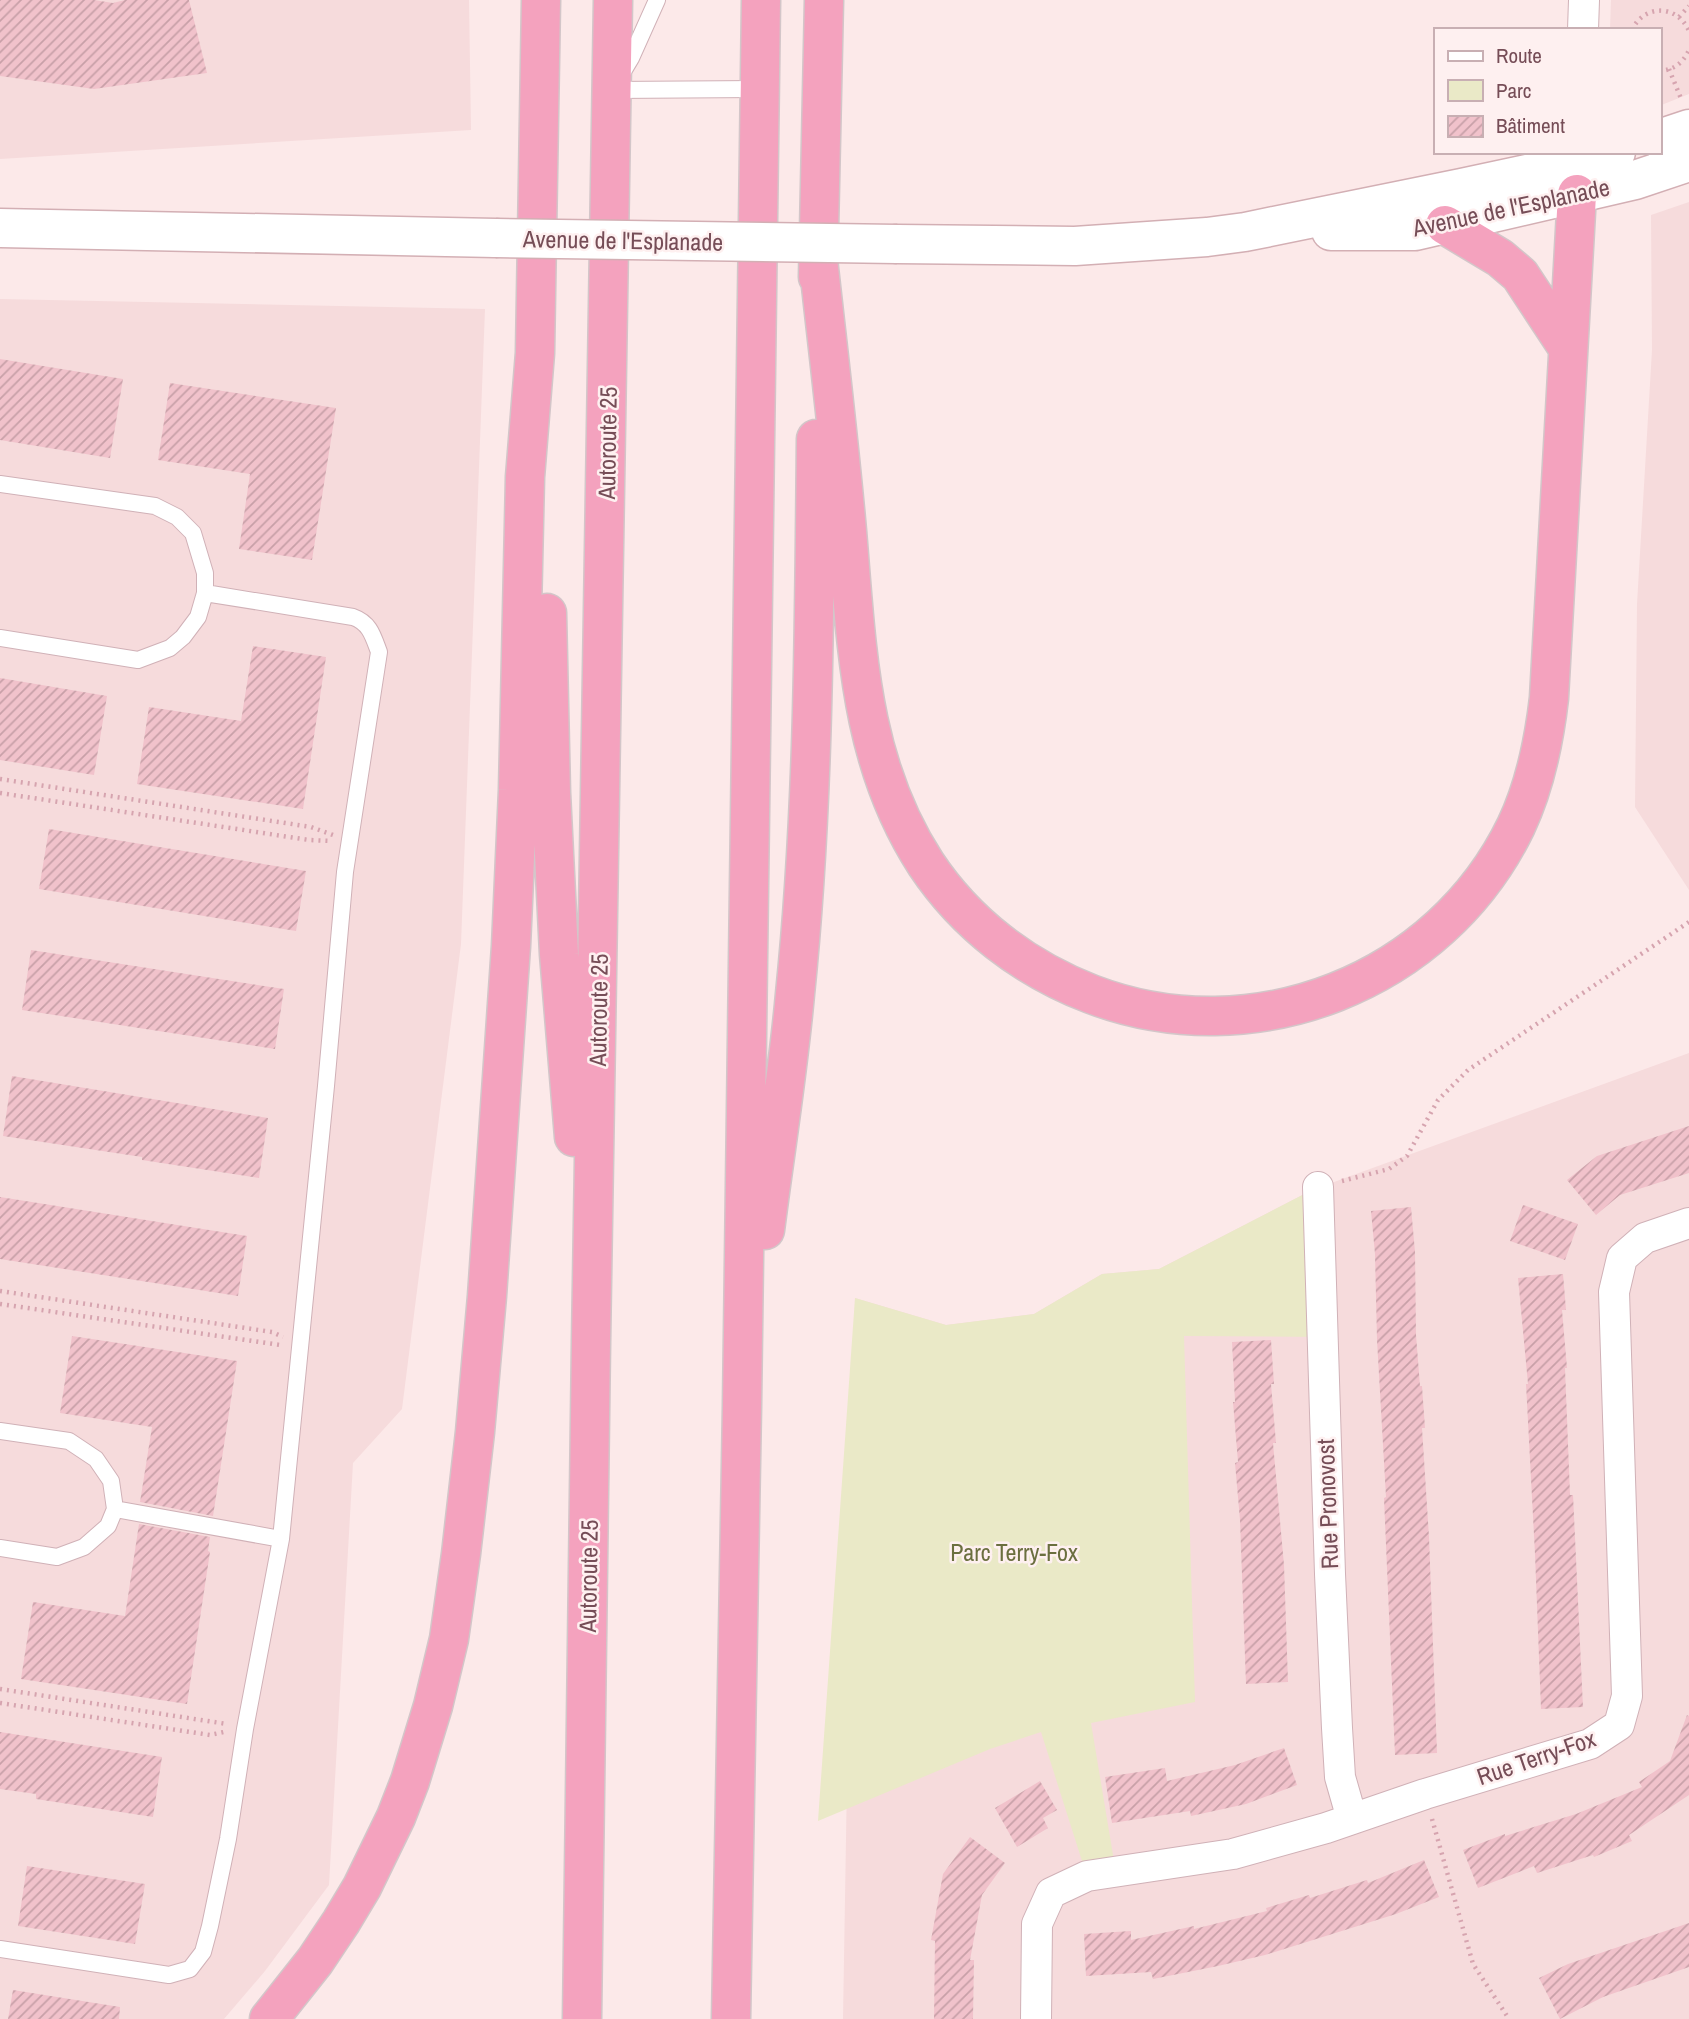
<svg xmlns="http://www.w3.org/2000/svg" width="1689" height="2019" font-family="'Archivo Narrow',sans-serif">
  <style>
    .residential { fill: #f6dbdc }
    .park { fill: #eae9c7 }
    .building { fill: url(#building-hatch) }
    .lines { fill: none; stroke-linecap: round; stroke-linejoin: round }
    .lane-casing { stroke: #d0b1b7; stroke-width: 18 }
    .street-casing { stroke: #d0b1b7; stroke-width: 32 }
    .secondary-casing { stroke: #d3afb4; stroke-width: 41 }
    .highway-casing { stroke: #d3c6c9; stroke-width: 41 }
    .path { stroke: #d6a4af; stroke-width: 4.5; stroke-dasharray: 2 5; stroke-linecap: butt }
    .lane { stroke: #fff; stroke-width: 16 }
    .street { stroke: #fff; stroke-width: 30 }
    .secondary { stroke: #fff; stroke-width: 38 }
    .highway { stroke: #f4a2be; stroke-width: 38 }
    .secondary-bridge-casing { stroke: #d3afb4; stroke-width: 41; stroke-linecap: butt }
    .secondary-bridge { stroke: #fff; stroke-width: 38 }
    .labels { text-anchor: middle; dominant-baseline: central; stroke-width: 5; stroke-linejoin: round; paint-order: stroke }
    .street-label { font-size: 24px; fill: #764d57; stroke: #fef0f0 }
    .park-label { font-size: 24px; fill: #6b6f3f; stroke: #fef0f0 }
  </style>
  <defs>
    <pattern id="building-hatch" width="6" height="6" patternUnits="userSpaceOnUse" patternTransform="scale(1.75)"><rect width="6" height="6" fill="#f1c2cb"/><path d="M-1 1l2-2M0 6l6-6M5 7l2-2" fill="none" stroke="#c8a0a8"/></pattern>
  </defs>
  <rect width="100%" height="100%" fill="#fce9e9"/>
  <path class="residential" d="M 0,0 L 469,0 L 471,130 L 0,159 Z
    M 1611,0 L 1689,0 L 1689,94 L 1659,106 L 1659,30 L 1610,30 Z
    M 1689,202 L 1689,890 L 1635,807 L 1637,604 L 1652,350 L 1651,215 Z
    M 0,299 L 485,309 L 461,944 L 402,1409 L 353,1463 L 329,1885 L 265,1971 L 224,2019 L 0,2019 Z
    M 1689,1053 L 1689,2019 L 843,2019 L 855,1298 L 946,1325 L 1034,1314 L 1102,1274 L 1159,1269 L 1312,1190 Z"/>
  <path class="park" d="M 1312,1190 L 1326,1337 L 1184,1336 L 1195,1702 L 1091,1723 L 1114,1861 L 1082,1861 L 1041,1732 L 990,1749 L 818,1821 L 855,1298 L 946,1325 L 1034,1314 L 1102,1274 L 1159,1269 Z"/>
  <path class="building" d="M 0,0 L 94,0 L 113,3 L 125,0 L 189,0 L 207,73 L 94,89 L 0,76 Z
    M 0,359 L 123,379 L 110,458 L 0,440 Z
    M 170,383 L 336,408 L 312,560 L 239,549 L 250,474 L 158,460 Z
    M 253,646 L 326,657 L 303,809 L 137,784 L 149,707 L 241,721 Z
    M 0,678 L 107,696 L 94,775 L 0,760 Z
    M 49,829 L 306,871 L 296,931 L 39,889 Z
    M 31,950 L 284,989 L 275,1049 L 22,1010 Z
    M 12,1076 L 268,1118 L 259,1178 L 142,1160 L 142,1157 L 3,1136 Z
    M 1689,1126 L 1689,1173 L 1620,1195 L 1596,1215 L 1567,1180 L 1597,1156 Z
    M 0,1197 L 247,1236 L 238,1296 L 0,1259 Z
    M 1523,1205 L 1578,1224 L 1565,1260 L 1510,1241 Z
    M 1411,1207 L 1415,1252 L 1416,1335 L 1420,1386 L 1422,1386 L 1425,1428 L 1422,1428 L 1429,1537 L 1437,1753 L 1395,1755 L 1384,1498 L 1386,1497 L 1377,1340 L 1375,1254 L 1371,1211 Z
    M 1563,1274 L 1566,1310 L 1562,1310 L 1567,1368 L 1565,1368 L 1570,1495 L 1573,1495 L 1583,1707 L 1541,1709 L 1535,1554 L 1526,1384 L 1528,1384 L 1518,1278 Z
    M 72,1336 L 237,1361 L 213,1516 L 140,1502 L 152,1427 L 60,1413 Z
    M 1271,1340 L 1274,1384 L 1271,1384 L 1276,1443 L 1273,1443 L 1284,1565 L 1288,1682 L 1246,1684 L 1240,1520 L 1235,1463 L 1238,1462 L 1233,1402 L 1235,1402 L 1232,1342 Z
    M 139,1524 L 210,1537 L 208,1551 L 210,1552 L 187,1704 L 21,1679 L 33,1602 L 125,1616 Z
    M 1687,1715 L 1689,1716 L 1689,1795 L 1629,1835 L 1632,1841 L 1594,1857 L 1593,1855 L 1537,1873 L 1534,1866 L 1478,1888 L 1463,1850 L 1505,1834 L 1505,1836 L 1576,1814 L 1642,1787 L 1639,1782 L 1670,1761 Z
    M 0,1732 L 162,1757 L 153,1817 L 36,1799 L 36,1794 L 0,1789 Z
    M 1284,1748 L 1297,1785 L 1246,1804 L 1191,1816 L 1190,1811 L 1112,1823 L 1105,1777 L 1165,1768 L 1167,1781 L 1235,1765 Z
    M 1040,1781 L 1057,1810 L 1043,1818 L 1048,1828 L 1017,1847 L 995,1808 Z
    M 970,1837 L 1005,1863 L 982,1895 L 970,1960 L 974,1960 L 973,2019 L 934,2019 L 935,1941 L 931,1940 L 943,1874 Z
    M 1424,1860 L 1439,1897 L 1396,1914 L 1265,1955 L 1218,1966 L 1153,1979 L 1151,1972 L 1086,1976 L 1084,1934 L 1131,1931 L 1131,1940 L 1194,1926 L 1194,1929 L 1267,1911 L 1266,1908 L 1309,1895 L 1310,1898 L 1367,1880 L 1368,1883 Z
    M 27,1866 L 145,1884 L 135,1944 L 18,1926 Z
    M 1689,1923 L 1689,1967 L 1603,1997 L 1560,2019 L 1539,1978 L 1568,1964 Z
    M 13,1990 L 120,2007 L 119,2019 L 8,2019 Z"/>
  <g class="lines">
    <defs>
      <path id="lane" d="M 622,73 L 631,58 L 657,0
        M 612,90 L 759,89
        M 0,484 L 155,506 L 177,517 L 193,533 L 205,573 L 205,593 L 198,617 L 183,637 L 170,648 L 138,660 L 0,638
        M 0,1431 L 69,1441 L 96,1459 L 111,1481 L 115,1509 L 108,1526 L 84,1547 L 57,1557 L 0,1548
        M 115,1509 L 281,1539
        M 0,1949 L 169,1975 L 190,1969 L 203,1952 L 210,1926 L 228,1839 L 245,1729 L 281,1539 L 326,1086 L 345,872 L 379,652 C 373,636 370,623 353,617 L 205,593"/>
      <path id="street" d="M 1583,30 L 1584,0
        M 1318,1187 L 1330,1574 L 1337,1728 L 1340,1777 L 1352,1819
        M 1036,2019 L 1037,1924 L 1051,1893 L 1087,1876 L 1233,1854 L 1326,1828 L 1425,1794 L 1590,1744 L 1619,1725 L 1627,1696 L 1614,1292 L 1622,1258 L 1645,1238 L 1689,1223"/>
      <path id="secondary" d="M 1659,139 L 1689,129
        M 0,228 L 496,238
        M 1331,231 L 1415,231 L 1635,180 L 1689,162
        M 897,244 L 1075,246 L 1207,237 L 1245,232 L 1461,188 L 1578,163 L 1616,152"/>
      <path id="highway" d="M 1445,225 L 1500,258 L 1520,275 L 1568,348
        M 818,259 C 828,350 839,440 847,531 C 857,648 859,761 926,864 C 966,924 1024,968 1091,994 C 1253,1056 1440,983 1516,826 C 1535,786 1544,742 1549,698 L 1577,194
        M 818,277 L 824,0
        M 547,613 L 551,793 L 559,954 L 574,1137
        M 765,1230 C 775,1151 788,1073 795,994 C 814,810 814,624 816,439
        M 269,2019 L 315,1961 L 341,1922 L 362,1887 L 396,1817 L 410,1781 L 433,1706 L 449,1639 L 461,1554 L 475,1432 L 487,1296 L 511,946 L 518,790 L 525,477 L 535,353 L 541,0
        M 582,2019 L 591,1342 L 613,0
        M 731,2019 L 742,1406 L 761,0"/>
    </defs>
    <use href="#lane" class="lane-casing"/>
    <use href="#street" class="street-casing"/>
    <use href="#secondary" class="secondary-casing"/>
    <use href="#highway" class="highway-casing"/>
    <path class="path" d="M 1679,17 L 1689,6
      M 1632,30 C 1644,4 1677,4 1689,31
      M 1669,69 L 1682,101
      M 1659,71 C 1674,70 1683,63 1689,50
      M 0,779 L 311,827 L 333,835
      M 0,793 L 309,840 L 332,841
      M 1342,1181 L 1389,1169 L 1407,1156 L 1438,1100 L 1468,1070 L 1689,922
      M 0,1291 L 272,1332 L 283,1337
      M 0,1304 L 280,1345
      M 0,1689 L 227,1724
      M 0,1703 L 210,1735 L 224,1732
      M 1432,1819 L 1473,1964 L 1509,2019"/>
    <use href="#lane" class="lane"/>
    <use href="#street" class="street"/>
    <use href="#secondary" class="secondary"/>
    <use href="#highway" class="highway"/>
    <defs>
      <path id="secondary-bridge" d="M 496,238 L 897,244"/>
    </defs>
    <use href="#secondary-bridge" class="secondary-bridge-casing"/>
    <use href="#secondary-bridge" class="secondary-bridge"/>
  </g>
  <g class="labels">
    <g class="street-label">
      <text transform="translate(1511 207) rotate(-12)">Avenue de l'Esplanade</text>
      <text transform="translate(623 240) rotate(1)">Avenue de l'Esplanade</text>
      <text transform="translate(607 443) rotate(-89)">Autoroute 25</text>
      <text transform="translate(598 1010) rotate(-89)">Autoroute 25</text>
      <text transform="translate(1327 1504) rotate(-92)">Rue Pronovost</text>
      <text transform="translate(588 1576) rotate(-89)">Autoroute 25</text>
      <text transform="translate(1536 1757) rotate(-19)">Rue Terry-Fox</text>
    </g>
    <g class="park-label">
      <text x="1014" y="1552">Parc Terry-Fox</text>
    </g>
  </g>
  <rect x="1434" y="28" width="228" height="126" fill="#fef0f0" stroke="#c8afb3" stroke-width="2"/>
  <rect x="1448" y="51" width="35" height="10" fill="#ffffff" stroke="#c8afb3" stroke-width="2"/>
  <text x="1496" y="63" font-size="21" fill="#764d57">Route</text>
  <rect x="1448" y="80" width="35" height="21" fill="#eae9c7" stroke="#c8afb3" stroke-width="2"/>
  <text x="1496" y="98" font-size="21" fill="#764d57">Parc</text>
  <rect x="1448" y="116" width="35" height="21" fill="url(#building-hatch)" stroke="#c8afb3" stroke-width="2"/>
  <text x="1496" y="133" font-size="21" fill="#764d57">Bâtiment</text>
</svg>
